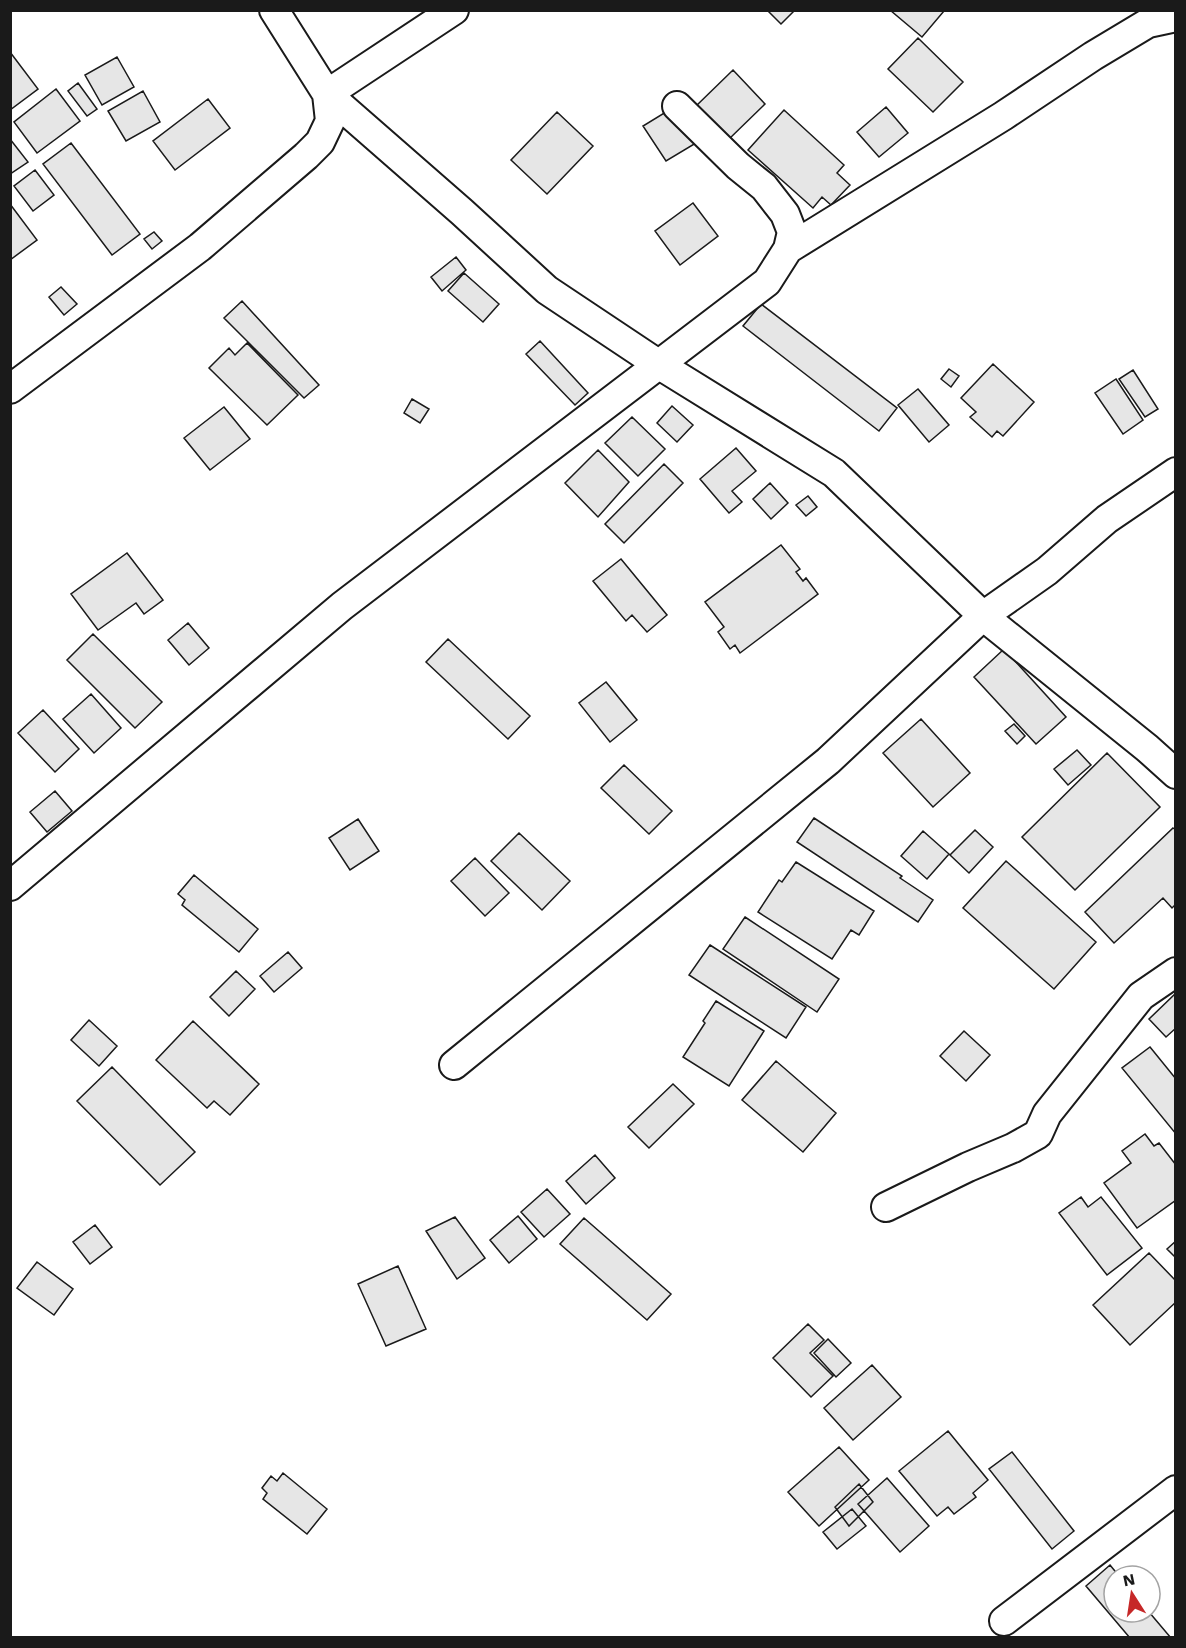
<svg xmlns="http://www.w3.org/2000/svg" width="1186" height="1648" font-family="'Work Sans',sans-serif">
  <style>
    .building { fill: #e6e6e6; stroke: #1a1a1a; stroke-width: 1.5 }
    .lines { fill: none; stroke-linecap: round; stroke-linejoin: round }
    .minor-casing { stroke: #1a1a1a; stroke-width: 32 }
    .minor { stroke: #fff; stroke-width: 28 }
  </style>
  <rect width="100%" height="100%" fill="#fff"/>
  <path class="building" d="M 767,10 L 795,10 L 781,24 Z
    M 890,10 L 944,10 L 944,11 L 922,37 Z
    M 918,38 L 963,82 L 933,112 L 888,69 Z
    M 10,52 L 38,89 L 10,110 Z
    M 117,57 L 134,87 L 102,105 L 85,75 Z
    M 733,70 L 765,104 L 727,141 L 695,107 Z
    M 78,83 L 97,109 L 87,116 L 68,91 Z
    M 56,89 L 80,121 L 37,153 L 14,122 Z
    M 143,91 L 160,122 L 126,141 L 108,111 Z
    M 208,99 L 230,128 L 175,170 L 153,141 Z
    M 674,107 L 696,143 L 666,161 L 643,126 Z
    M 886,107 L 908,133 L 879,157 L 857,132 Z
    M 784,110 L 844,165 L 837,173 L 850,185 L 831,205 L 822,197 L 813,208 L 748,150 Z
    M 557,112 L 593,146 L 547,194 L 511,160 Z
    M 10,139 L 28,162 L 10,174 Z
    M 71,143 L 140,234 L 112,255 L 43,164 Z
    M 35,170 L 54,195 L 33,211 L 14,186 Z
    M 693,203 L 718,236 L 680,265 L 655,231 Z
    M 10,204 L 37,240 L 10,260 Z
    M 154,232 L 162,241 L 152,249 L 144,239 Z
    M 456,257 L 466,270 L 442,291 L 431,277 Z
    M 464,273 L 499,304 L 483,322 L 448,291 Z
    M 61,287 L 77,304 L 64,315 L 49,297 Z
    M 242,301 L 319,385 L 304,398 L 224,318 Z
    M 761,304 L 897,408 L 879,431 L 743,326 Z
    M 540,341 L 588,393 L 575,405 L 526,354 Z
    M 247,343 L 298,395 L 267,425 L 209,368 L 229,348 L 235,355 Z
    M 993,364 L 1034,402 L 1003,436 L 997,431 L 992,437 L 970,417 L 976,412 L 961,398 Z
    M 949,369 L 959,376 L 951,387 L 941,379 Z
    M 1133,370 L 1158,409 L 1145,417 L 1119,379 Z
    M 1116,379 L 1143,420 L 1123,434 L 1095,393 Z
    M 918,389 L 949,425 L 929,442 L 898,405 Z
    M 412,399 L 429,409 L 420,423 L 404,413 Z
    M 672,406 L 693,425 L 677,442 L 657,423 Z
    M 224,407 L 250,439 L 210,470 L 184,438 Z
    M 632,417 L 665,449 L 638,476 L 605,443 Z
    M 736,448 L 756,471 L 732,491 L 742,502 L 729,513 L 700,479 Z
    M 598,450 L 629,482 L 598,517 L 565,483 Z
    M 664,464 L 683,483 L 624,543 L 605,524 Z
    M 770,483 L 788,503 L 771,519 L 753,499 Z
    M 808,496 L 817,507 L 806,516 L 796,505 Z
    M 781,545 L 800,569 L 796,572 L 803,581 L 806,578 L 818,594 L 740,653 L 735,645 L 730,649 L 718,632 L 724,627 L 705,602 Z
    M 127,553 L 163,600 L 144,614 L 136,603 L 98,630 L 71,594 Z
    M 621,559 L 667,615 L 647,632 L 632,615 L 626,621 L 593,581 Z
    M 188,623 L 209,648 L 189,665 L 168,640 Z
    M 93,634 L 162,702 L 135,728 L 67,660 Z
    M 448,639 L 530,716 L 508,739 L 426,662 Z
    M 1004,649 L 1066,717 L 1036,744 L 974,677 Z
    M 606,682 L 637,720 L 610,742 L 579,703 Z
    M 91,694 L 121,728 L 94,753 L 63,719 Z
    M 43,710 L 79,749 L 55,772 L 18,733 Z
    M 921,719 L 970,773 L 933,807 L 883,753 Z
    M 1014,724 L 1025,736 L 1017,744 L 1005,731 Z
    M 1077,750 L 1091,765 L 1068,785 L 1054,769 Z
    M 1107,753 L 1160,807 L 1075,890 L 1022,837 Z
    M 624,765 L 672,811 L 649,834 L 601,788 Z
    M 55,791 L 72,811 L 47,832 L 30,812 Z
    M 814,818 L 902,876 L 900,878 L 933,900 L 918,922 L 797,842 Z
    M 358,819 L 379,851 L 350,870 L 329,838 Z
    M 1173,828 L 1176,830 L 1176,904 L 1172,908 L 1163,898 L 1114,943 L 1085,912 Z
    M 975,830 L 993,847 L 969,873 L 950,855 Z
    M 923,831 L 949,854 L 927,879 L 901,856 Z
    M 519,833 L 570,881 L 542,910 L 491,861 Z
    M 475,858 L 509,893 L 485,916 L 451,881 Z
    M 1006,861 L 1096,942 L 1054,989 L 963,908 Z
    M 796,862 L 874,911 L 859,935 L 851,930 L 832,959 L 758,912 L 779,880 L 782,882 Z
    M 194,875 L 258,929 L 239,952 L 182,905 L 185,900 L 178,894 Z
    M 745,917 L 839,979 L 817,1012 L 723,949 Z
    M 710,945 L 806,1007 L 786,1038 L 689,975 Z
    M 288,952 L 302,968 L 274,992 L 260,976 Z
    M 236,971 L 255,989 L 229,1016 L 210,997 Z
    M 1175,994 L 1176,1028 L 1166,1037 L 1149,1019 Z
    M 716,1001 L 764,1031 L 729,1086 L 683,1057 L 705,1023 L 703,1021 Z
    M 89,1020 L 117,1046 L 99,1066 L 71,1040 Z
    M 193,1021 L 259,1084 L 230,1115 L 214,1101 L 207,1108 L 156,1060 Z
    M 964,1031 L 990,1055 L 966,1081 L 940,1056 Z
    M 1150,1047 L 1176,1079 L 1176,1134 L 1122,1068 Z
    M 776,1061 L 836,1113 L 803,1152 L 742,1100 Z
    M 112,1067 L 195,1152 L 160,1185 L 77,1101 Z
    M 673,1084 L 694,1104 L 649,1148 L 628,1127 Z
    M 1145,1134 L 1154,1146 L 1159,1143 L 1176,1165 L 1176,1200 L 1137,1228 L 1104,1183 L 1131,1163 L 1122,1151 Z
    M 595,1155 L 615,1178 L 586,1204 L 566,1181 Z
    M 547,1189 L 570,1214 L 544,1237 L 521,1212 Z
    M 1081,1197 L 1088,1207 L 1101,1197 L 1142,1248 L 1107,1275 L 1059,1213 Z
    M 518,1216 L 537,1239 L 509,1263 L 490,1240 Z
    M 455,1217 L 485,1258 L 457,1279 L 426,1231 Z
    M 584,1218 L 671,1294 L 647,1320 L 560,1244 Z
    M 95,1225 L 112,1247 L 90,1264 L 73,1242 Z
    M 1176,1241 L 1176,1258 L 1167,1249 Z
    M 1149,1253 L 1176,1281 L 1176,1302 L 1130,1345 L 1093,1305 Z
    M 37,1262 L 73,1289 L 54,1315 L 17,1288 Z
    M 398,1266 L 426,1329 L 386,1346 L 358,1284 Z
    M 808,1324 L 824,1340 L 810,1353 L 833,1376 L 811,1397 L 773,1358 Z
    M 828,1339 L 851,1363 L 836,1377 L 814,1353 Z
    M 872,1365 L 901,1397 L 853,1440 L 824,1408 Z
    M 948,1431 L 988,1480 L 973,1493 L 976,1497 L 954,1514 L 948,1507 L 937,1516 L 899,1471 Z
    M 839,1447 L 869,1480 L 819,1526 L 788,1492 Z
    M 1012,1452 L 1074,1531 L 1052,1549 L 989,1469 Z
    M 283,1473 L 327,1509 L 307,1534 L 263,1499 L 267,1493 L 262,1488 L 271,1476 L 277,1481 Z
    M 887,1478 L 929,1526 L 900,1552 L 858,1504 Z
    M 859,1484 L 873,1502 L 849,1526 L 835,1507 Z
    M 852,1509 L 866,1526 L 837,1549 L 823,1532 Z
    M 1110,1565 L 1119,1576 L 1114,1576 L 1114,1612 L 1149,1612 L 1171,1638 L 1130,1638 L 1086,1586 Z"/>
  <g class="lines">
    <defs>
      <path id="minor" d="M 274,10 L 327,94 L 462,212 L 547,290 L 658,364 L 834,473 L 983,616 L 1147,748 L 1176,774
        M 788,249 L 1003,116 L 1093,56 L 1148,23 L 1176,17
        M 10,389 L 200,247 L 306,156 L 320,142 L 330,121 L 327,94 L 454,10
        M 10,886 L 342,606 L 767,282 L 788,249 L 792,232 L 785,214 L 764,187 L 738,166 L 677,106
        M 454,1065 L 828,761 L 983,616 L 1047,571 L 1107,519 L 1176,472
        M 886,1207 L 968,1167 L 1013,1148 L 1038,1134 L 1047,1114 L 1141,996 L 1176,972
        M 1004,1621 L 1176,1490"/>
    </defs>
    <use href="#minor" class="minor-casing"/>
    <use href="#minor" class="minor"/>
  </g>
  <rect width="1186" height="1648" fill="none" stroke="#1a1a1a" stroke-width="24"/>
  <g transform="translate(1132 1594) rotate(348)"><circle r="28" fill="#ffffff" stroke="#a3a3a3" stroke-width="1.5"/>
  <path d="M0-4.5L10 22L0 15L-10 22Z" fill="#c62828"/>
  <text y="-9" font-size="16" font-weight="bold" text-anchor="middle" fill="#1a1a1a">N</text>
  </g>
</svg>
